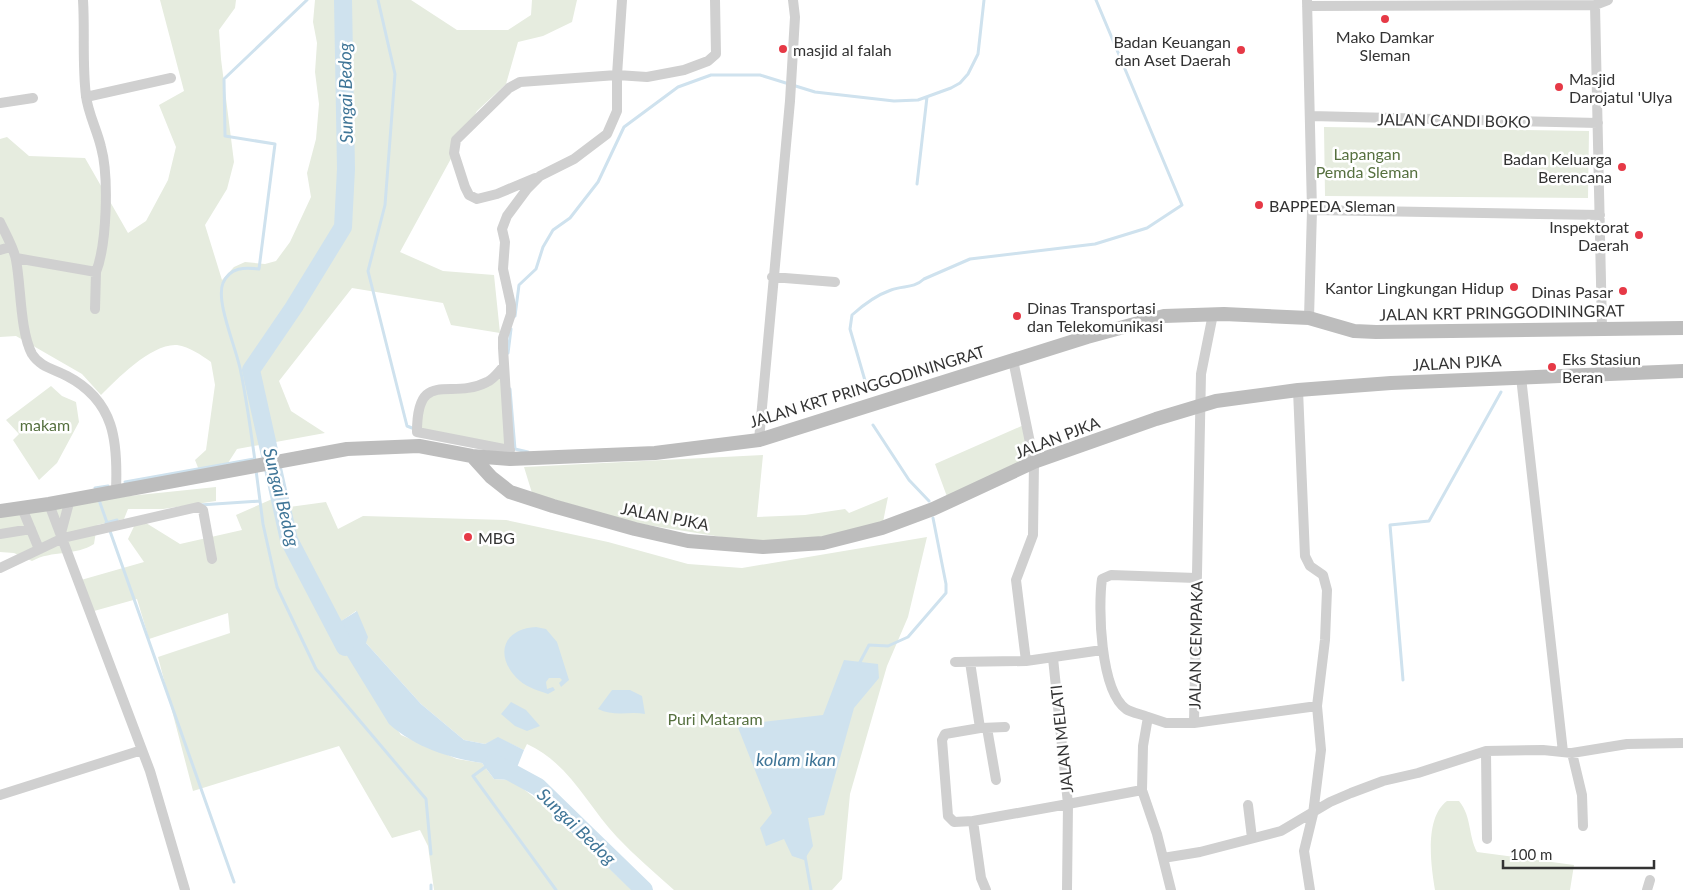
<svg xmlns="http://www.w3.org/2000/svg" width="1683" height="890" font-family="Lato,sans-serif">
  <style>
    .green { fill: #e6ecdf }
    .water { fill: #cfe2ee }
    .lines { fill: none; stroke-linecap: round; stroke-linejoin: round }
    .stream { stroke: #cfe2ee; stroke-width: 3 }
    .river { stroke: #cfe2ee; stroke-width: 18 }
    .street { stroke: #d0d0d0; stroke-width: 10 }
    .secondary { stroke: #bdbdbd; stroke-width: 14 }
    .poi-dot { fill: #e63946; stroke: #fff; stroke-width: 2 }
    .labels { text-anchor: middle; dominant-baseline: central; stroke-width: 5; stroke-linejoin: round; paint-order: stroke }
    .poi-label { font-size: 16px; fill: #333; stroke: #fff; text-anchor: start }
    .street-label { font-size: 16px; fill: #333; stroke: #fff }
    .park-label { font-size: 16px; fill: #56703f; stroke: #fff }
    .water-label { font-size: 18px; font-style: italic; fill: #3f7597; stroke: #fff }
  </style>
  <rect width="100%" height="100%" fill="#fff"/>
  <path class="green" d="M 160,0 L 236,0 L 235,8 L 219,30 L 221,59 L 234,162 L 227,189 L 205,225 L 222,280 L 234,267 L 245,262 L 265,264 L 276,261 L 290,242 L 311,197 L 307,173 L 316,139 L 319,104 L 315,72 L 317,43 L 313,22 L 315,0 L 411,0 L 457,30 L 508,30 L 531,15 L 532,0 L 577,0 L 572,22 L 543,36 L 518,42 L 506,84 L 477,111 L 400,252 L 443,271 L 494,275 L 500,333 L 451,325 L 443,303 L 352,288 L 279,381 L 291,411 L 325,433 L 237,449 L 226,466 L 210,467 L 199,470 L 195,460 L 206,450 L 215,385 L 211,362 C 201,355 190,347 177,345 C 152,343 117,379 101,395 L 82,374 L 16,336 L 0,337 L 0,139 L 7,137 L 29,156 L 85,158 L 128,233 L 146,221 L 168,180 L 176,147 L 159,105 L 184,91 Z
    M 1324,127 L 1589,131 L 1588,198 L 1325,196 Z
    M 504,366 L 510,448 L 420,433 L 421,405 L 427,395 L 478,386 Z
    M 51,386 L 62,396 L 76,402 L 79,422 L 57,463 L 39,480 L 13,440 L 19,434 L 6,420 Z
    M 1026,424 L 1034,462 L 949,502 L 935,464 Z
    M 763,455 L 757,517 L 805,515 L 845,509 L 849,513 L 888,497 L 883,522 L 828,536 L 777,541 L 734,539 L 635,523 L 532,493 L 524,467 Z
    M 216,487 L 216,501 L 163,509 L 128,509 L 124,519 L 97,525 L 94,544 C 76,556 52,550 32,561 L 14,553 L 0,552 L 0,516 L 129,496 Z
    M 279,496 L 282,508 L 326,502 L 338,529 L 363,516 L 506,520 L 608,542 L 688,564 L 742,568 L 927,537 L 908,617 L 887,666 L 850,794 L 842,879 L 832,890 L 674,890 C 655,873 635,856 617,837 C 587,805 569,763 527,744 L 524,750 L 498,738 L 485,744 L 464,740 L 421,704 L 366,643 L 356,611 L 330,629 L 401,735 L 457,759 L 482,763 L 494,779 L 512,780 L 535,798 L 632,890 L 434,890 L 428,846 L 420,830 L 392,838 L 339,746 L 193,791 L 158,657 L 230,633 L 228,613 L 149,639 L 137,599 L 94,611 L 81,580 L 144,562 L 128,539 L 138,518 L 180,544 L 242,530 L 236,515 Z
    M 1447,801 L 1459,801 C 1472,817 1468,835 1477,852 L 1574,865 L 1570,890 L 1435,890 C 1431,866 1424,818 1447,801 Z"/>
  <path class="water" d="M 357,611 L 368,637 L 366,643 L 421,704 L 464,740 L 485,744 L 498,737 L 524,750 L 512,780 L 494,779 L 482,763 C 448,758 415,747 389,724 L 330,628 Z
    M 536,627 L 546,629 L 557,642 L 569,680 L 561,687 L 559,683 L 562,680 L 560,678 L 549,678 L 546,682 L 547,689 L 553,687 L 555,690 L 548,694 C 539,691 527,687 520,681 C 494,658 501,629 536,627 Z
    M 844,660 L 878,664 L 879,678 L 854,708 L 824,815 L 808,818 L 813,846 L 804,860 L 792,856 L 784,839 L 766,846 L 760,828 L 772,813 L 737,725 L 823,715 Z
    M 612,690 L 630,690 L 642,696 L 645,714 C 630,711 614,717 598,709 Z
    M 511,702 L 526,710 L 540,726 L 527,731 L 515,726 L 501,714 Z"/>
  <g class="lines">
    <path class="stream" d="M 378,0 L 395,74 L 385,205 L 368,271 L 407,426 L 412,428
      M 917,184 L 927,97
      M 515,316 L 519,285 L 536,269 L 543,247 L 553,230 L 570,218 L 598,182 L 624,127 L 678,87 L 711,75 L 760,75 L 815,92 L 894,101 L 918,100 L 951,88 L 960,83 L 968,74 L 978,54 L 984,0
      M 508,353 L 511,329
      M 866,384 L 850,329 L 852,315 C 863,305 877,295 891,290 C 904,285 913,289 924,279 L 970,259 L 1095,244 L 1147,228 L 1182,205 L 1096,0
      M 510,389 L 515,449
      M 873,425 L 909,480 L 929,501
      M 515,449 L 528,452
      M 255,461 C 251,432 247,402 241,373 C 238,352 215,302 223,283 C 230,267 245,267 259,269 L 275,144 L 225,136 L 224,79 L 307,0
      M 256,470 L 263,524 L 277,587 L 316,669 L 426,799 L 431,854
      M 125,482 L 254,459
      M 95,488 L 108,486
      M 99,500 L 234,882
      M 200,505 L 260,501
      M 106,523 L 117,520
      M 859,664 L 869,645 L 888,646 L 908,637 L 946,593 L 946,584 L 933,518
      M 1403,680 L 1390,525 L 1429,521 L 1501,392
      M 488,765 L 473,776 L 556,890
      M 805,856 L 811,890
      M 431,890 L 431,885"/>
    <path class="river" d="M 343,0 L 346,169 L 343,227 L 294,307 L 251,370 L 289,540 L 345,647
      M 494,763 L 538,787 L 644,890"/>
    <path class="street" d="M 1307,0 L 1312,210 L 1309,318
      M 1595,5 L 1602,328
      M 1307,6 L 1595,5 L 1608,0
      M 86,97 L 171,78
      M 0,103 L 33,98
      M 1311,116 L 1598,123
      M 535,178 L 497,194 L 477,199 L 469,195 L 465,187 L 454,153 L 456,140 L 509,88 L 520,82 L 617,75 L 647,77 L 684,70 L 708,61 L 716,54 L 715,0
      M 1312,210 L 1600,215
      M 0,222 C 5,233 14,248 16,260 C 21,285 20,332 32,354 C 40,367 54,369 67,376 C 115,401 118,442 116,490
      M 0,250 L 10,247
      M 16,258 L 96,272 C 107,244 109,176 101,147 C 97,130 88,113 86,96 C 82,64 85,32 83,0
      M 772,277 L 835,282
      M 95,309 L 96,272
      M 1013,360 L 1034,462 L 1033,535 L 1016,580 L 1026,661 L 1102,650
      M 504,366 C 499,371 494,379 487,382 C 450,401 417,367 417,432 L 510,450
      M 1521,377 L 1563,752
      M 1298,390 L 1305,556 L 1310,566 L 1323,575 L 1327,590 L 1325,640 L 1317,706 L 1321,750 L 1313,814 L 1304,851 L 1310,890
      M 759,440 L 790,101 L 795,17 L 793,0
      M 510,459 L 503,348 L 503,338 L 511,314 L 511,305 L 503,269 L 505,242 L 502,229 L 507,216 L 527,189 L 540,176 L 574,159 L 607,134 L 617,111 L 617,75 L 622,0
      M 49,504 L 150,771 L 185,890
      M 22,508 L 39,549
      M 61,533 L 70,499
      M 0,534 L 31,529
      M 0,568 L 63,538 L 198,507 L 203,510 L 212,559
      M 955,662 L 1026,661
      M 970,662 L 980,728 L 945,734 L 942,740 L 948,816 L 954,822 L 973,821
      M 1148,717 C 1141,714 1132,713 1126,709 C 1100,690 1098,607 1102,579 L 1111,575 L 1196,578
      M 1194,723 L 1317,706
      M 981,728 L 1005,727
      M 987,728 L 996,780
      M 1486,751 L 1487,839
      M 1572,753 L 1582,795 L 1583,826
      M 1142,790 L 1157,834 L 1171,890
      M 0,795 L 142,750
      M 1248,805 L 1252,838
      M 1163,858 L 1200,852 L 1281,831 L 1330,802 L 1351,793 L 1383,781 L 1418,773 L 1486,751 L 1543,750 L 1572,753 L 1627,744 L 1683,743
      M 986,890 L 981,878 L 973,821 L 1068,804 L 1053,658
      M 1067,890 L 1068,804 L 1142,790 L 1143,746 L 1148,717 L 1166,723 L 1194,723 L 1201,374 L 1213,314
      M 1647,890 L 1650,880"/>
    <path class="secondary" d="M 472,456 L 491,477 L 510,492 L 553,506 L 635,529 L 688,541 L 763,547 L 823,543 L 882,528 L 933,509 L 1034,462 L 1156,419 L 1216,401 L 1298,390 L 1391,383 L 1683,371
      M 0,511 L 49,504 L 347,449 L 419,446 L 472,456 L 510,459 L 655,453 L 759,440 L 1087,337 L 1164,316 L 1224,314 L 1309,318 L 1354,331 L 1376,332 L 1683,328"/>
  </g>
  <g class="poi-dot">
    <circle cx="1385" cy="19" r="5"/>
    <circle cx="783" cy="49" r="5"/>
    <circle cx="1241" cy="50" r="5"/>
    <circle cx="1559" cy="87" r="5"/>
    <circle cx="1622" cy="167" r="5"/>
    <circle cx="1259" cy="205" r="5"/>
    <circle cx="1639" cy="235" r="5"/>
    <circle cx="1514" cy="287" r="5"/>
    <circle cx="1623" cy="291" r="5"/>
    <circle cx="1017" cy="316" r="5"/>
    <circle cx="1552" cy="367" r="5"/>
    <circle cx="468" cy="537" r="5"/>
  </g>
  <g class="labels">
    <g class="poi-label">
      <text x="1385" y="36" text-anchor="middle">Mako Damkar<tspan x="1385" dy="18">Sleman</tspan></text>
      <text x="1231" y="41" text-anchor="end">Badan Keuangan<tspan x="1231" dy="18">dan Aset Daerah</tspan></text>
      <text x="793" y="49">masjid al falah</text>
      <text x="1569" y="78">Masjid<tspan x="1569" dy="18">Darojatul 'Ulya</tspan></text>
      <text x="1612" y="158" text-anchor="end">Badan Keluarga<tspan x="1612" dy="18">Berencana</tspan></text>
      <text x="1269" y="205">BAPPEDA Sleman</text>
      <text x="1629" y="226" text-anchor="end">Inspektorat<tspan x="1629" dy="18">Daerah</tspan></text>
      <text x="1504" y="287" text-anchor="end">Kantor Lingkungan Hidup</text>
      <text x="1613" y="291" text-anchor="end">Dinas Pasar</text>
      <text x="1027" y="307">Dinas Transportasi<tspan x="1027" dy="18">dan Telekomunikasi</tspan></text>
      <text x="1562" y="358">Eks Stasiun<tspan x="1562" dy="18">Beran</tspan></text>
      <text x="478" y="537">MBG</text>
    </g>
    <g class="street-label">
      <text transform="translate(1454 120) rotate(1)">JALAN CANDI BOKO</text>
      <text transform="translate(1502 312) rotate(-1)">JALAN KRT PRINGGODININGRAT</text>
      <text transform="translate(1457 362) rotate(-3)">JALAN PJKA</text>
      <text transform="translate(867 386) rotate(-17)">JALAN KRT PRINGGODININGRAT</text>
      <text transform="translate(1057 437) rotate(-21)">JALAN PJKA</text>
      <text transform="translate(665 516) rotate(11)">JALAN PJKA</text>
      <text transform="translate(1195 645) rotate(-89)">JALAN CEMPAKA</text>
      <text transform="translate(1061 739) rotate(-96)">JALAN MELATI</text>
    </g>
    <g class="park-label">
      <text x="1367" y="153">Lapangan<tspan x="1367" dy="18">Pemda Sleman</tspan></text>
      <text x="45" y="424">makam</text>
      <text x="715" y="718">Puri Mataram</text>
    </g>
    <g class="water-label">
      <text transform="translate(345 93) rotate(-91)">Sungai Bedog</text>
      <text transform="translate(282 497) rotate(76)">Sungai Bedog</text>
      <text x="796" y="759">kolam ikan</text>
      <text transform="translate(577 826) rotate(44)">Sungai Bedog</text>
    </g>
  </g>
  <path d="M1503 860v8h151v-8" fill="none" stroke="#333333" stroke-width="2.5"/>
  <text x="1510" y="860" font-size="15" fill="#333333" stroke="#ffffff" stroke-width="4" paint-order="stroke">100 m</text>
</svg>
